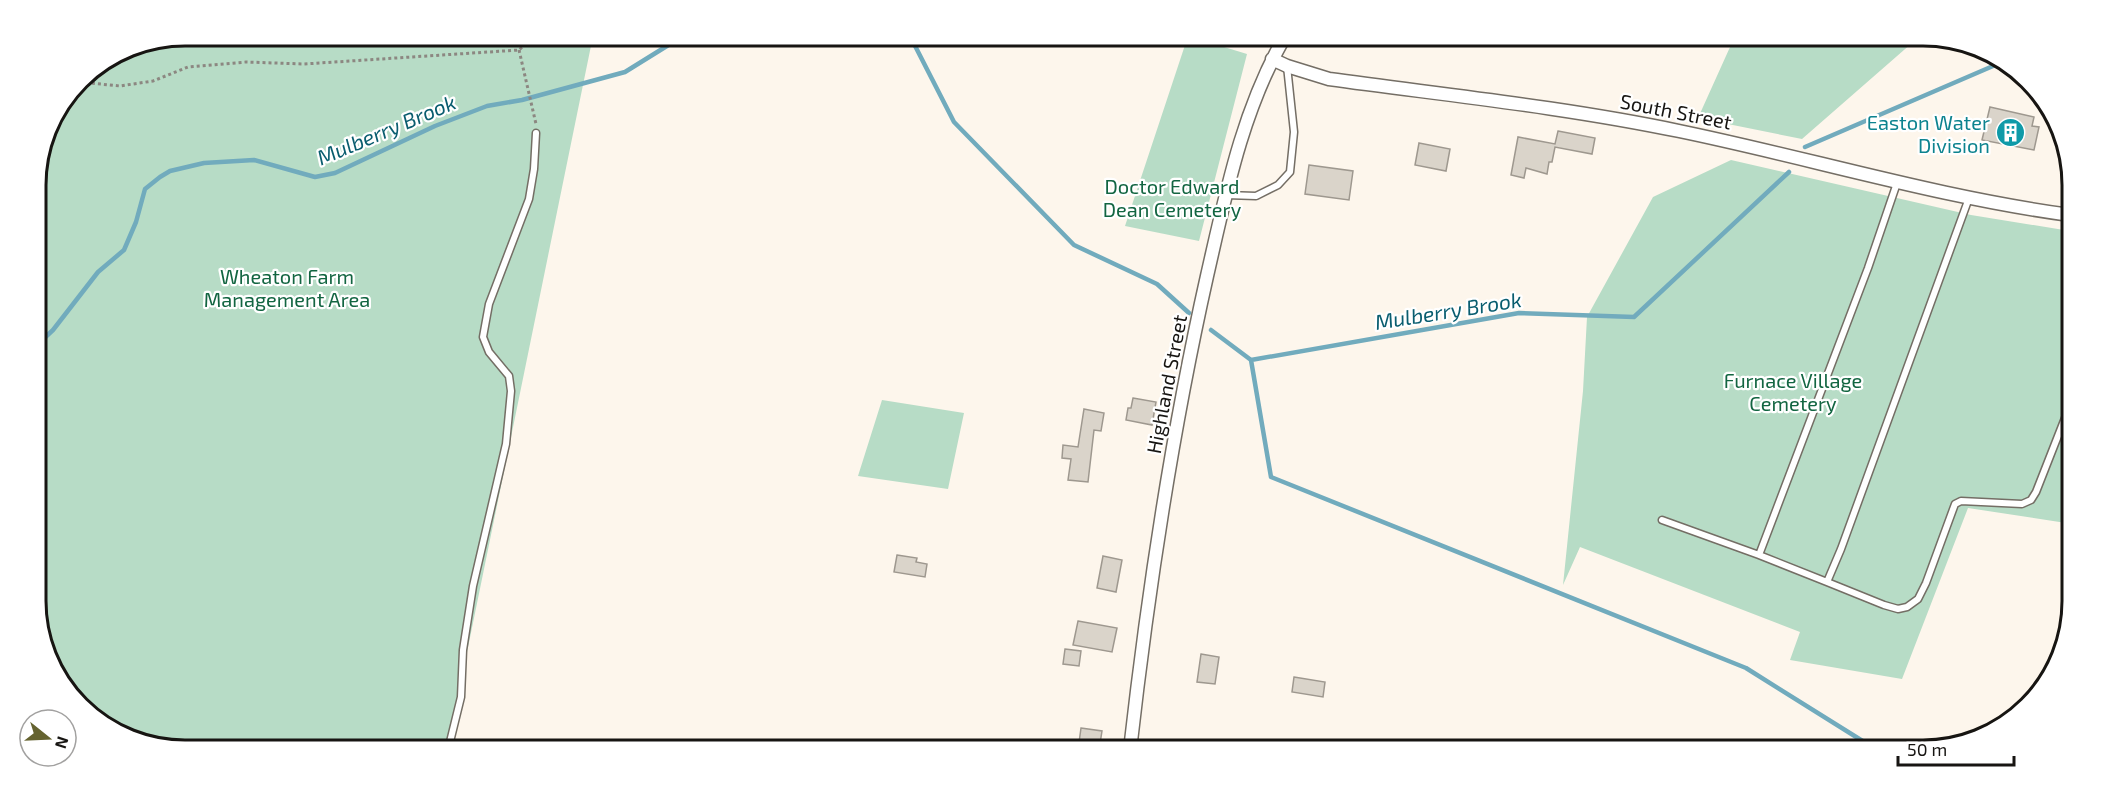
<svg xmlns="http://www.w3.org/2000/svg" width="2108" height="786" font-family="'Exo 2',sans-serif">
  <style>
    .green { fill: #b7dcc6 }
    .lines { fill: none; stroke-linecap: round; stroke-linejoin: round }
    .stream { stroke: #71abbd; stroke-width: 4.5 }
    .building { fill: #dad4ca; stroke: #9e988f; stroke-width: 1.5 }
    .service-casing { stroke: #746e65; stroke-width: 9 }
    .minor-casing { stroke: #746e65; stroke-width: 15 }
    .path { stroke: #8c8781; stroke-width: 3; stroke-dasharray: 3 3; stroke-linecap: butt }
    .service { stroke: #fff; stroke-width: 6 }
    .minor { stroke: #fff; stroke-width: 12 }
    .labels { text-anchor: middle; dominant-baseline: central; stroke-width: 4.5; stroke-linejoin: round; paint-order: stroke }
    .street-label { font-size: 20px; fill: #171512; stroke: #fff }
    .culture-label { font-size: 20px; fill: #0d838f; stroke: #fff; text-anchor: end }
    .park-label { font-size: 20px; fill: #126541; stroke: #fff }
    .water-label { font-size: 21px; font-style: italic; fill: #095d6f; stroke: #fff }
    .rim { fill: none; stroke: #171512; stroke-width: 3 }
  </style>
  <rect width="100%" height="100%" fill="#fdf6ec"/>
  <path class="green" d="M 185,36 L 593,36 L 447,750 L 185,750 L 138,742 L 73,699 L 39,630 L 36,175 L 52,119 L 87,73 L 128,47 Z
    M 1188,36 L 1247,54 L 1199,241 L 1125,226 Z
    M 1735,36 L 1920,36 L 1802,139 L 1698,118 Z
    M 1731,160 L 1971,215 L 2070,231 L 2066,523 L 1968,508 L 1902,679 L 1790,660 L 1800,632 L 1580,547 L 1563,585 L 1583,391 L 1587,317 L 1653,197 Z
    M 882,400 L 964,413 L 948,489 L 858,476 Z"/>
  <g class="lines">
    <path class="stream" d="M 910,36 L 954,122 L 1074,245 L 1157,284 L 1189,313
      M 1805,147 L 2000,63
      M 1211,330 L 1251,360 L 1519,313 L 1634,317 L 1789,172
      M 37,345 L 53,330 L 98,272 L 124,250 L 136,222 L 145,189 L 160,177 L 170,171 L 204,163 L 254,160 L 315,177 L 335,173 L 435,126 L 487,106 L 522,100 L 625,72 L 683,36
      M 1251,360 L 1271,477 L 1746,668 L 1877,750"/>
  </g>
  <path class="building" d="M 1990,107 L 2034,117 L 2032,126 L 2039,127 L 2034,150 L 1982,140 Z
    M 1558,131 L 1595,138 L 1592,154 L 1555,147 L 1552,162 L 1549,162 L 1547,174 L 1526,168 L 1524,178 L 1511,175 L 1518,137 L 1555,144 Z
    M 1419,143 L 1450,149 L 1446,171 L 1415,165 Z
    M 1309,165 L 1353,171 L 1349,200 L 1305,194 Z
    M 1133,398 L 1156,402 L 1152,425 L 1126,420 L 1128,408 L 1131,408 Z
    M 1084,409 L 1104,413 L 1101,431 L 1094,430 L 1088,482 L 1068,480 L 1071,459 L 1062,458 L 1063,445 L 1078,447 Z
    M 897,555 L 917,558 L 916,562 L 927,564 L 925,577 L 894,572 Z
    M 1103,556 L 1122,560 L 1116,592 L 1097,588 Z
    M 1078,621 L 1117,628 L 1112,652 L 1073,645 Z
    M 1065,649 L 1081,651 L 1079,666 L 1063,664 Z
    M 1201,654 L 1219,657 L 1215,684 L 1197,682 Z
    M 1294,677 L 1325,682 L 1323,697 L 1292,692 Z
    M 1081,728 L 1102,731 L 1099,750 L 1078,750 Z"/>
  <g class="lines">
    <defs>
      <path id="service" d="M 1226,195 L 1256,196 L 1278,185 L 1290,172 L 1294,132 L 1287,66
        M 1969,198 L 1841,549 L 1827,582 L 1884,605 L 1898,609 L 1907,607 L 1918,599 L 1926,583 L 1955,504 L 1961,501 L 2022,504 L 2031,500 L 2036,492 L 2067,413
        M 1662,520 L 1759,555
        M 1827,582 L 1759,555 L 1868,268 L 1897,183
        M 448,750 L 461,697 L 463,650 L 473,586 L 506,444 L 511,391 L 509,376 L 489,352 L 483,337 L 489,304 L 529,199 L 534,169 L 536,133"/>
      <path id="minor" d="M 1272,59 L 1287,66 L 1329,79 C 1445,95 1564,107 1679,131 C 1810,158 1937,197 2070,215
        M 1130,750 C 1148,591 1172,432 1207,276 C 1226,193 1242,111 1285,36"/>
    </defs>
    <use href="#service" class="service-casing"/>
    <use href="#minor" class="minor-casing"/>
    <path class="path" d="M 519,50 L 536,124
      M 80,82 L 120,86 L 153,81 L 188,67 L 246,62 L 304,64 L 519,50 L 534,36"/>
    <use href="#service" class="service"/>
    <use href="#minor" class="minor"/>
  </g>
  <defs>
    <symbol id="building-disc" viewBox="-11 -11 22 22"><circle r="9.5" fill="#0f9aa8" stroke="#fff"/><path d="M-4-6H4V6H1V3H-1V6H-4ZM-2.5-4.3h1.7v1.8h-1.7ZM.8-4.3h1.7v1.8H.8ZM-2.5-1h1.7V.8h-1.7ZM.8-1h1.7V.8H.8Z" fill="#fff"/></symbol>
  </defs>
  <g fill-rule="evenodd">
    <use href="#building-disc" x="1994" y="116" width="33" height="33"/>
  </g>
  <g class="labels">
    <g class="street-label">
      <text transform="translate(1676 111) rotate(11)">South Street</text>
      <text transform="translate(1166 384) rotate(-79)">Highland Street</text>
    </g>
    <g class="culture-label">
      <text x="1990" y="122">Easton Water<tspan x="1990" dy="23">Division</tspan></text>
    </g>
    <g class="park-label">
      <text x="1172" y="186">Doctor Edward<tspan x="1172" dy="23">Dean Cemetery</tspan></text>
      <text x="287" y="276">Wheaton Farm<tspan x="287" dy="23">Management Area</tspan></text>
      <text x="1793" y="380">Furnace Village<tspan x="1793" dy="23">Cemetery</tspan></text>
    </g>
    <g class="water-label">
      <text transform="translate(386 129) rotate(-23)">Mulberry Brook</text>
      <text transform="translate(1448 310) rotate(-9)">Mulberry Brook</text>
    </g>
  </g>
  <path d="M0 0H2108V786H0ZM185 46H1923A139 139 0 0 1 2062 185V601A139 139 0 0 1 1923 740H185A139 139 0 0 1 46 601V185A139 139 0 0 1 185 46Z" fill="#fff" fill-rule="evenodd"/>
  <path class="rim" d="M185 46H1923A139 139 0 0 1 2062 185V601A139 139 0 0 1 1923 740H185A139 139 0 0 1 46 601V185A139 139 0 0 1 185 46Z"/>
  <g transform="translate(48 738) rotate(108)"><circle r="28" fill="#ffffff" stroke="#a2a1a0" stroke-width="1.5"/>
  <path d="M0-4.5L10 22L0 15L-10 22Z" fill="#656330"/>
  <text y="-9" font-size="16" font-weight="bold" text-anchor="middle" fill="#171512">N</text>
  </g>
  <path d="M1898 756v9h116v-9" fill="none" stroke="#171512" stroke-width="3"/>
  <text x="1907" y="756" font-size="18" fill="#171512" stroke="#ffffff" stroke-width="4.5" paint-order="stroke">50 m</text>
</svg>
